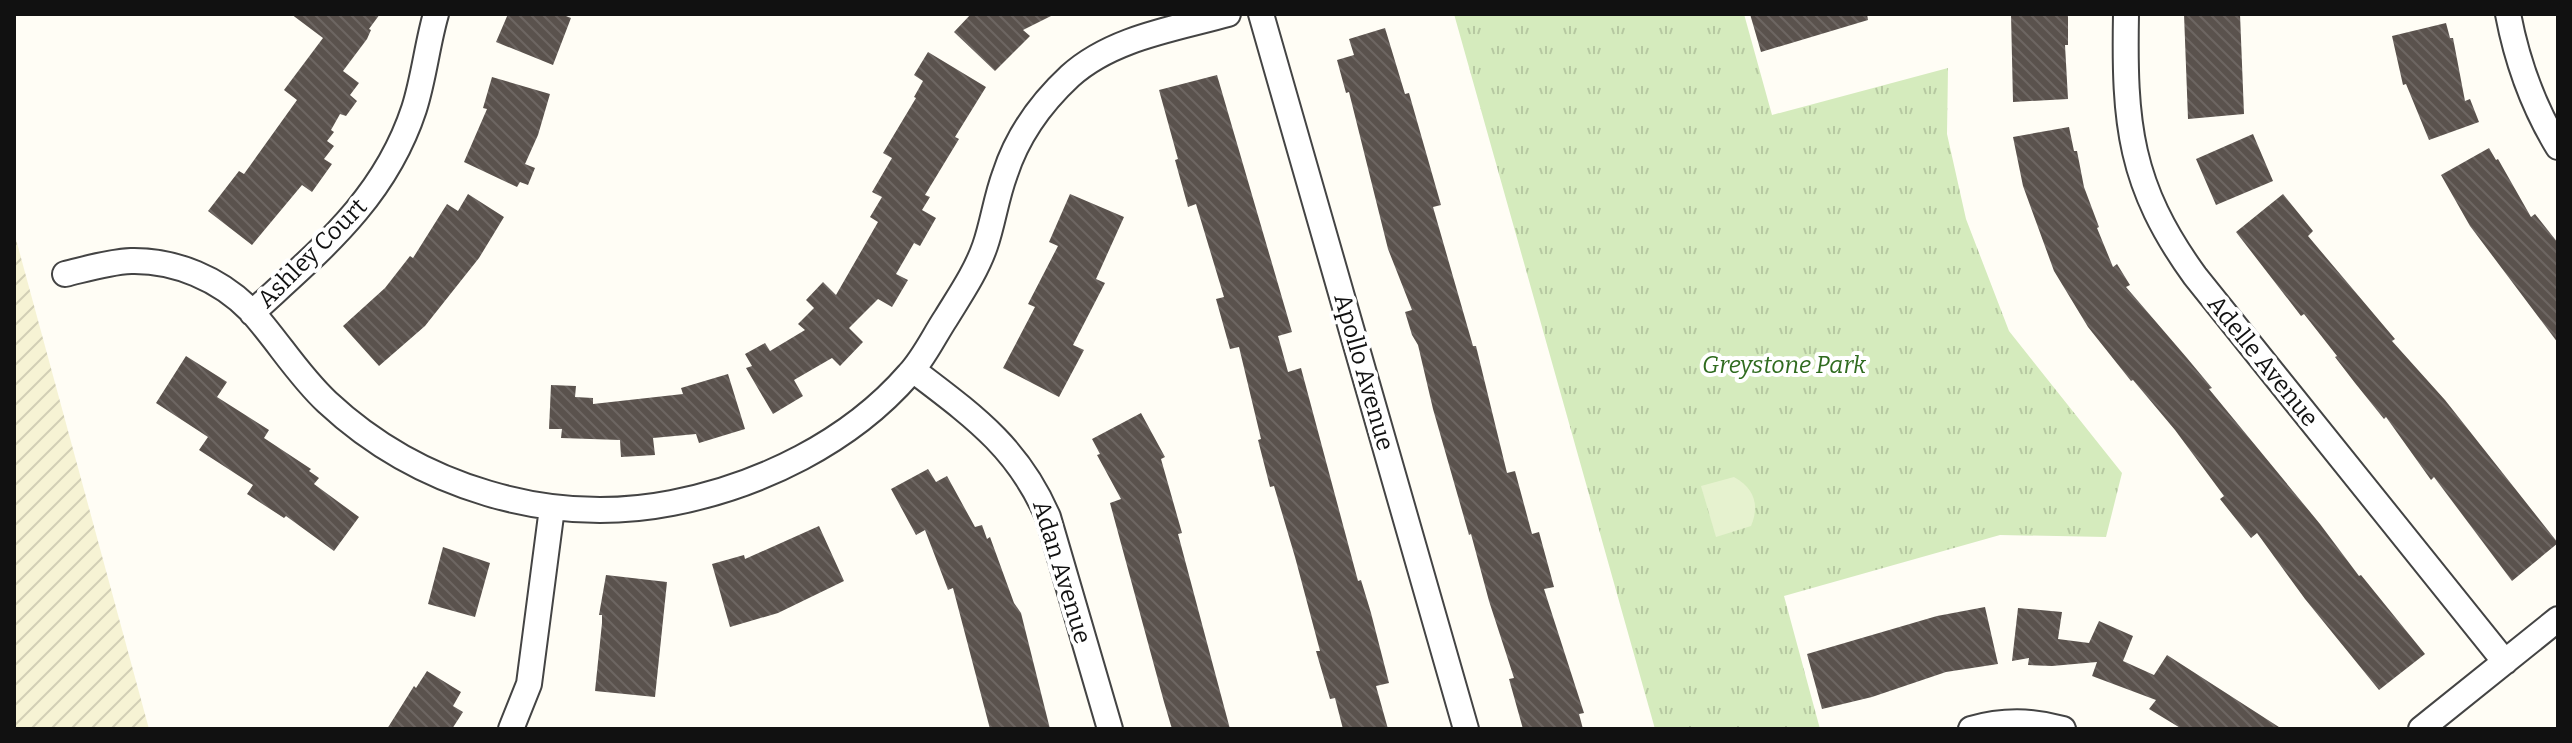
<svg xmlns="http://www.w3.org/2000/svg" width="2572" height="743" font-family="Bitter,serif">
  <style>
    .farmland { fill: url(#farmland-furrows) }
    .park { fill: url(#park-tufts) }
    .pitch { fill: #e6f2cf }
    .building { fill: url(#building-back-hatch) }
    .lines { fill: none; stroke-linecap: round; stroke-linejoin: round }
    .street-casing { stroke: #444; stroke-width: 28 }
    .street { stroke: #fff; stroke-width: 24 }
    .labels { text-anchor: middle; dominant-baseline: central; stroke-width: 8; stroke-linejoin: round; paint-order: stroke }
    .street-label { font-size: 24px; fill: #111; stroke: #fff }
    .park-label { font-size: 24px; font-style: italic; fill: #2f6b1f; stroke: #fff }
  </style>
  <defs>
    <pattern id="farmland-furrows" width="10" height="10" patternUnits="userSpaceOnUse" patternTransform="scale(2)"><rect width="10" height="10" fill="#f6f3d4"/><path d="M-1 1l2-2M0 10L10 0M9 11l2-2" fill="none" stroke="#d2cfb5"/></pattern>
    <pattern id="park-tufts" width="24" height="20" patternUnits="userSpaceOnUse" patternTransform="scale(2)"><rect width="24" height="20" fill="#d5ebbd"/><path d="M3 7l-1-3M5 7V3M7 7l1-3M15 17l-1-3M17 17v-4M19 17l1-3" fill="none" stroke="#b6c8a1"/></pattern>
    <pattern id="building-back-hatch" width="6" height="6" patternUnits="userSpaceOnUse" patternTransform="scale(2)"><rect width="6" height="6" fill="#5a524d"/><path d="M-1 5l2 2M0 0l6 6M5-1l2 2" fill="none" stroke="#6d6662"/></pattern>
  </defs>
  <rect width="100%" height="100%" fill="#fffdf5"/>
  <path class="farmland" d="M 14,232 L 149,729 L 14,729 Z"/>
  <path class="park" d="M 1454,14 L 1744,14 L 1772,115 L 1948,68 L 1947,134 L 1966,219 L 2009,331 L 2122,473 L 2106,537 L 2000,535 L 1784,596 L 1820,729 L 1655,729 Z"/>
  <path class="pitch" d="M 1734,477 C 1754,488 1760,505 1751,526 L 1716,537 L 1701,486 Z"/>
  <path class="building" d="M 291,14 L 380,14 L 369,29 L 371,30 L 367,39 L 343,71 L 359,83 L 350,95 L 357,101 L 346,116 L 340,114 L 331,130 L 334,132 L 327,141 L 334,146 L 324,159 L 332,164 L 312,192 L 302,185 L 252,245 L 208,211 L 239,171 L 244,174 L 297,100 L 284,90 L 323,38 Z
    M 508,14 L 561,14 L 571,18 L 553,65 L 496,42 Z
    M 971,14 L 1055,14 L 1023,30 L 1030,36 L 995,71 L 954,32 Z
    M 1750,14 L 1867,14 L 1868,20 L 1761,52 Z
    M 2011,14 L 2068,14 L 2068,45 L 2065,45 L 2068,99 L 2013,102 Z
    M 2184,14 L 2240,14 L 2244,114 L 2188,119 Z
    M 2446,23 L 2450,38 L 2453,38 L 2465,101 L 2470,99 L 2479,122 L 2429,140 L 2406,84 L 2403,85 L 2392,36 Z
    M 1385,28 L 1405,94 L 1409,93 L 1441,205 L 1433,207 L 1473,346 L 1476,346 L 1507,473 L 1515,471 L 1532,534 L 1539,532 L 1554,587 L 1544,589 L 1584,713 L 1579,714 L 1583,729 L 1523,729 L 1509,679 L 1514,678 L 1489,601 L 1471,534 L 1469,535 L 1433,409 L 1418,345 L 1412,335 L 1405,312 L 1412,310 L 1388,249 L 1349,92 L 1346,93 L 1337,60 L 1354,55 L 1349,39 Z
    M 928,52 L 986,87 L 955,137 L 959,139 L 925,195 L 930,197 L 922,210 L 936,218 L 920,246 L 914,243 L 896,274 L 908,280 L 892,307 L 878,299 L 849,328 L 863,342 L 840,366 L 832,358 L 794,380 L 803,396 L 773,414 L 746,368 L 752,366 L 745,354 L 765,343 L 770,351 L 805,330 L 798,324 L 814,308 L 806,300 L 823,282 L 836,295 L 878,222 L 870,217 L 882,197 L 872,192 L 892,158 L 883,153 L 916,98 L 914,97 L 923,81 L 914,75 Z
    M 1217,75 L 1292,332 L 1278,336 L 1288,372 L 1301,368 L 1358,581 L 1361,580 L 1371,613 L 1389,683 L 1376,686 L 1388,729 L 1343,729 L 1335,698 L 1330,699 L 1316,651 L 1320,651 L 1295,557 L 1274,486 L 1270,487 L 1258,440 L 1261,439 L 1239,347 L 1230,349 L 1216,299 L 1224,297 L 1196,204 L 1188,207 L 1175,160 L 1178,159 L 1159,90 Z
    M 492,77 L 550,94 L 538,135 L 525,164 L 535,168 L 528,185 L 520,182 L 517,187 L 464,162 L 487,109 L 483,108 Z
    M 2069,127 L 2074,151 L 2077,151 L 2084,187 L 2099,227 L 2097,228 L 2113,267 L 2117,264 L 2130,285 L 2126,287 L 2187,358 L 2212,388 L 2209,389 L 2320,524 L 2359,576 L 2361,575 L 2425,654 L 2379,690 L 2305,599 L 2257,533 L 2251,538 L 2220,499 L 2224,496 L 2175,430 L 2133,380 L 2131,381 L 2088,327 L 2054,271 L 2023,186 L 2013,137 Z
    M 2253,134 L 2273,181 L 2216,205 L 2196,159 Z
    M 2489,148 L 2496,160 L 2498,159 L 2531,217 L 2535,214 L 2558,243 L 2558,343 L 2470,226 L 2441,175 Z
    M 468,194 L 504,217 L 479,258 L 425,326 L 379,366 L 343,326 L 385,288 L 410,256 L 413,258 L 447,204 L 458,211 Z
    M 1070,194 L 1124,217 L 1096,279 L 1105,283 L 1073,345 L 1084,350 L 1059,397 L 1003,368 L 1035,307 L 1028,304 L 1058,246 L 1049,242 Z
    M 2283,194 L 2313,231 L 2308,236 L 2395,339 L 2392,341 L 2445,400 L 2558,543 L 2512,581 L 2434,477 L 2431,480 L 2386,417 L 2384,419 L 2355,383 L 2335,357 L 2337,356 L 2304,314 L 2301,316 L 2236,232 Z
    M 186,356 L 227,382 L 217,397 L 269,430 L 264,438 L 311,469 L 309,471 L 319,478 L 314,484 L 359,517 L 334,551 L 286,516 L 284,518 L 247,494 L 253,485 L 199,450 L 208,437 L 156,403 Z
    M 728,374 L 745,429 L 699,443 L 696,434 L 653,438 L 655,455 L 621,457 L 620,440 L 561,438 L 562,429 L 549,429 L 551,385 L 576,386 L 575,397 L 593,398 L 593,404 L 683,394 L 681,388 Z
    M 1141,413 L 1165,457 L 1161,459 L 1182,533 L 1178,534 L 1230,729 L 1172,729 L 1164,702 L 1110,503 L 1121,499 L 1097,455 L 1100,454 L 1092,439 Z
    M 928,469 L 936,482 L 947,476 L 975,527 L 982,525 L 987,539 L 990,537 L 1014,603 L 1021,613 L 1050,729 L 990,729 L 953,588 L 948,590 L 925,530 L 916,535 L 891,489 Z
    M 819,526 L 844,581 L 778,613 L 730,627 L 712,564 L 744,555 L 745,559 Z
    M 443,547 L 490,563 L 475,617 L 428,604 Z
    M 606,575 L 667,582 L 655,697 L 595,691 L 602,623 L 602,615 L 599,615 Z
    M 1985,607 L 1998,664 L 1946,672 L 1872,697 L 1822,709 L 1807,654 L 1937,616 Z
    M 2018,608 L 2062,612 L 2058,639 L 2089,643 L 2099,621 L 2133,636 L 2123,661 L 2154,675 L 2167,655 L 2282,729 L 2182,729 L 2149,709 L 2156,700 L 2092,676 L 2097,662 L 2052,666 L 2028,665 L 2029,658 L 2012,661 Z
    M 427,671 L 461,692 L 453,706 L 463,712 L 452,729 L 387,729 L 414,686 L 416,688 Z"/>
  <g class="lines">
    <defs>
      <path id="street" d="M 1261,14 L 1466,729
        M 2126,14 C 2124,123 2129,185 2195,276 L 2505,662
        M 2508,14 C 2517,61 2533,106 2558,147
        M 65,274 C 86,269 108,262 131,261 C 175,260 220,279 251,311 C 278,341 298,375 327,402 C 418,487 550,527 672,503 C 760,486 850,442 909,374 C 924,358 934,336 946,318 C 960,295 976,272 985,246 C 993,223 996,198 1005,174 C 1017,137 1041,103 1070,76 C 1112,38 1174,29 1228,14
        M 252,313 C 319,251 384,200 414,109 C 424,78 427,45 436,14
        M 913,370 C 972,415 1018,447 1048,517 L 1110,729
        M 511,729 L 529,684 L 552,508
        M 1971,729 C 2002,720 2032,720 2063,729
        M 2421,729 L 2558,619"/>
    </defs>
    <use href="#street" class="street-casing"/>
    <use href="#street" class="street"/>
  </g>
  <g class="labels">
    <g class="street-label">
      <text transform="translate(312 253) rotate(-45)">Ashley Court</text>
      <text transform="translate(2263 361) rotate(51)">Adelle Avenue</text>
      <text transform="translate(1364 372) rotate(74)">Apollo Avenue</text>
      <text transform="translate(1062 572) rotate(73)">Adan Avenue</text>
    </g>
    <g class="park-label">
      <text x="1784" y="365">Greystone Park</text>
    </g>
  </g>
  <rect width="2572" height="743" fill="none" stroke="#111111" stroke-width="32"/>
</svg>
